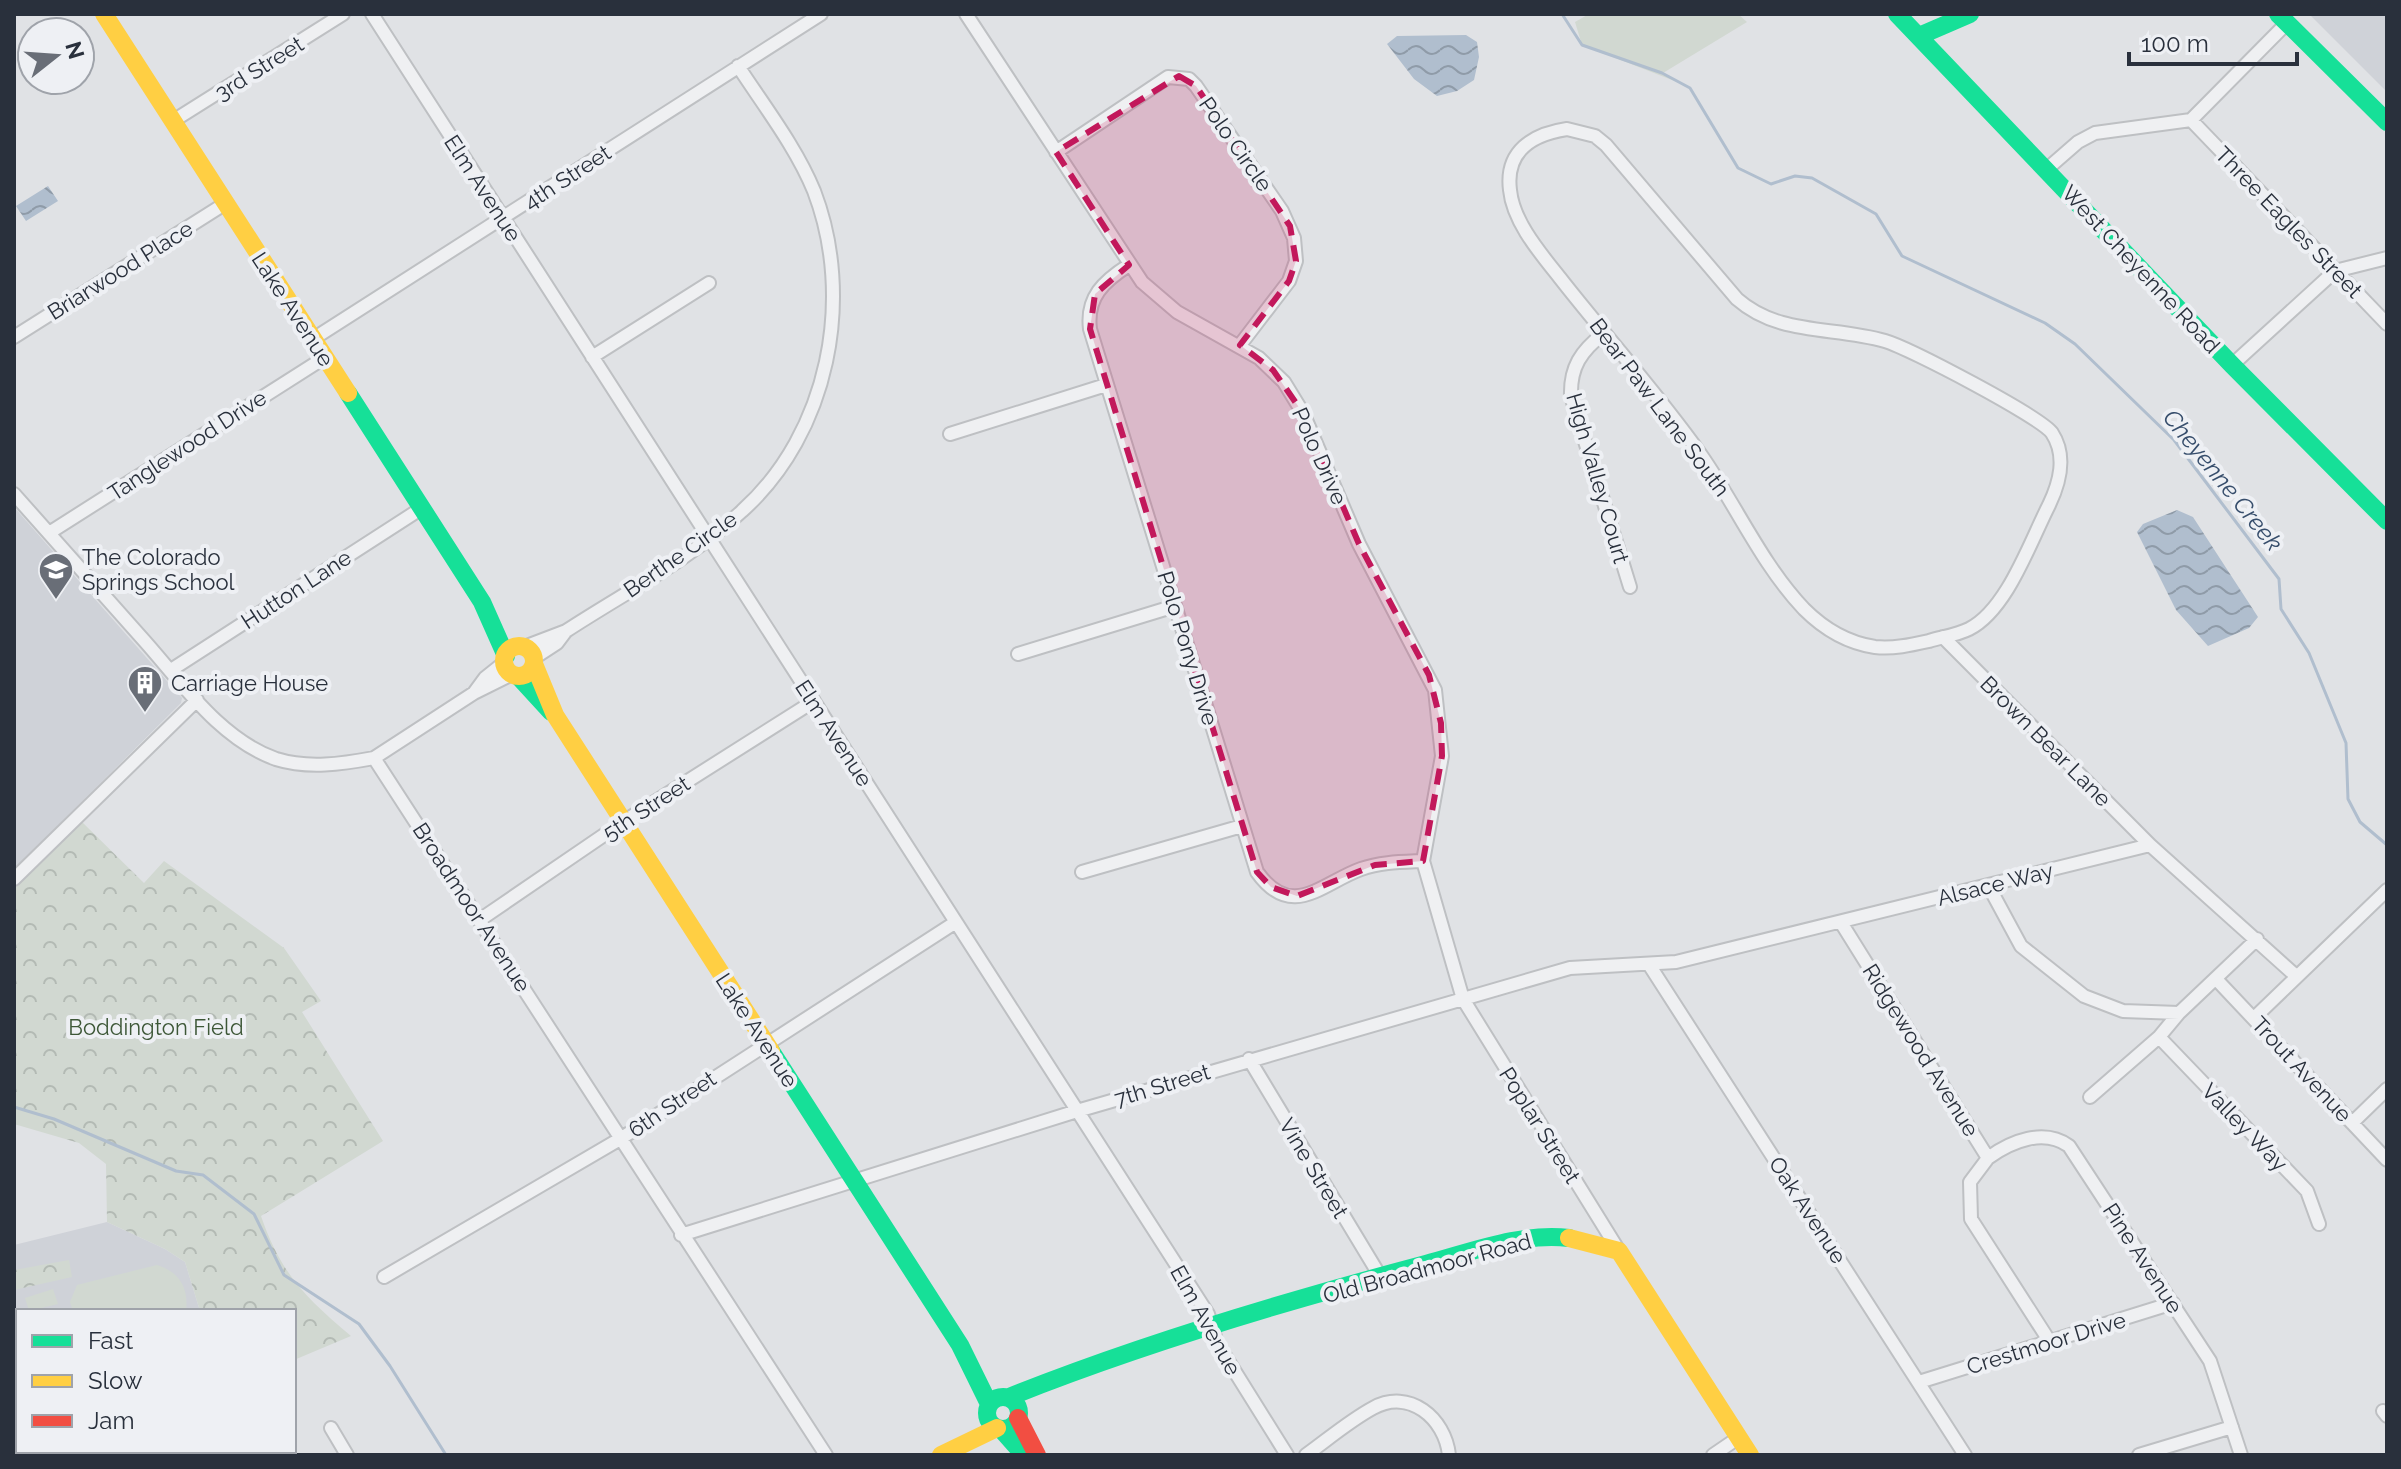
<svg xmlns="http://www.w3.org/2000/svg" width="2401" height="1469" font-family="Raleway,sans-serif">
  <style>
    .built { fill: #cfd2d8 }
    .green { fill: #d1d8d1 }
    .park { fill: url(#park-crowns) }
    .water { fill: url(#water-waves) }
    .lines { fill: none; stroke-linecap: round; stroke-linejoin: round }
    .stream { stroke: #b0bece; stroke-width: 3 }
    .street-casing { stroke: #bec0c3; stroke-width: 16 }
    .street { stroke: #eff0f2; stroke-width: 12 }
    .fast { stroke: #16e098; stroke-width: 18 }
    .slow { stroke: #ffcf43; stroke-width: 18 }
    .jam { stroke: #f24e42; stroke-width: 18 }
    .marked { fill: #c2185b; fill-opacity: 0.2; stroke: #c2185b; stroke-width: 6; stroke-dasharray: 16 10; stroke-linejoin: round }
    .labels { text-anchor: middle; dominant-baseline: central; stroke-width: 8; stroke-linejoin: round; paint-order: stroke }
    .street-label { font-size: 22px; fill: #29303c; stroke: #eef0f4 }
    .poi-label { font-size: 22px; fill: #29303c; stroke: #eef0f4; text-anchor: start }
    .park-label { font-size: 22px; fill: #3d5737; stroke: #eef0f4 }
    .water-label { font-size: 24px; font-style: italic; fill: #374e6c; stroke: #eef0f4 }
  </style>
  <defs>
    <pattern id="park-crowns" width="20" height="18" patternUnits="userSpaceOnUse" patternTransform="scale(2)"><rect width="20" height="18" fill="#d1d8d1"/><path d="M2 6a3 3 0 1 1 6 0M12 15a3 3 0 1 1 6 0" fill="none" stroke="#b3bab4"/></pattern>
    <pattern id="water-waves" width="16" height="10" patternUnits="userSpaceOnUse" patternTransform="scale(2)"><rect width="16" height="10" fill="#b0bece"/><path d="M0 5q4-4 8 0t8 0" fill="none" stroke="#8f9ba8"/></pattern>
  </defs>
  <rect width="100%" height="100%" fill="#e0e2e5"/>
  <path class="built" d="M 2309,14 L 2387,14 L 2387,92 Z
    M 14,507 L 182,698 L 181,703 L 14,869 Z
    M 107,1222 L 165,1249 L 185,1262 L 200,1311 L 18,1311 L 18,1451 L 78,1451 L 69,1455 L 14,1455 L 14,1245 Z"/>
  <path class="green" d="M 1589,14 L 1738,14 L 1747,22 L 1663,73 L 1690,87 L 1582,45 L 1575,22 Z
    M 157,1265 C 179,1272 189,1287 186,1311 L 73,1311 L 70,1302 L 77,1285 Z
    M 53,1289 L 58,1304 L 29,1311 L 25,1298 Z"/>
  <path class="park" d="M 82,822 L 144,883 L 164,861 L 284,948 L 321,1001 L 302,1012 L 383,1141 L 261,1216 C 281,1274 305,1297 351,1336 L 294,1360 L 294,1311 L 200,1311 L 185,1262 L 165,1249 L 107,1222 L 106,1164 L 79,1143 L 14,1124 L 14,889 Z
    M 69,1260 L 72,1277 L 14,1290 L 14,1270 Z"/>
  <path class="water" d="M 1466,35 L 1477,42 L 1479,57 L 1474,80 L 1457,91 L 1437,96 L 1414,79 L 1387,44 L 1397,36 Z
    M 48,186 L 58,201 L 26,221 L 16,206 Z
    M 2177,510 L 2193,517 L 2258,617 L 2249,628 L 2208,646 L 2176,610 L 2137,532 L 2143,524 Z"/>
  <g class="lines">
    <path class="stream" d="M 1562,14 L 1582,45 L 1662,73 L 1690,88 L 1738,168 L 1771,184 L 1795,176 L 1812,178 L 1876,214 L 1902,256 L 2045,323 L 2075,344 L 2174,440 L 2279,579 L 2281,609 L 2309,653 L 2346,743 L 2348,799 L 2360,822 L 2387,845
      M 14,1107 L 54,1119 L 176,1171 L 203,1175 L 254,1214 L 284,1275 L 359,1324 L 390,1366 L 446,1455"/>
    <defs>
      <path id="street" d="M 372,14 L 1208,1314 L 1217,1343 L 1287,1455
        M 966,14 L 1142,282 L 1177,312 L 1259,358 L 1284,382 L 1303,413 L 1359,544 L 1435,690 L 1442,756 L 1423,861 L 1463,999 L 1619,1251
        M 2191,120 L 2387,324
        M 173,121 L 343,14
        M 1567,129 L 1595,136 L 1606,145 L 1737,299 C 1779,336 1833,326 1885,341 C 1909,348 2041,417 2052,433 C 2067,456 2060,482 2049,505 C 2030,542 2007,610 1969,629 C 1957,635 1942,637 1929,641 C 1911,645 1893,649 1875,647 C 1848,643 1823,628 1804,609 C 1762,565 1736,505 1701,455 C 1658,394 1607,338 1560,278 C 1541,254 1513,222 1510,190 C 1505,151 1533,134 1567,129 Z
        M 1056,152 L 1168,77 L 1189,79 L 1196,86 L 1282,211 L 1294,238 L 1296,261 L 1289,281 L 1240,345
        M 2047,169 L 2078,142 L 2095,133 L 2191,120 L 2287,23
        M 1129,265 C 1104,281 1086,297 1090,329 L 1257,872 C 1292,921 1322,883 1361,869 C 1381,862 1402,862 1423,861
        M 1604,333 C 1581,351 1570,367 1571,396 L 1630,587
        M 14,337 L 226,203
        M 313,339 L 821,14
        M 592,357 L 709,283
        M 2232,365 L 2335,271 L 2387,258
        M 950,434 L 1106,385
        M 14,494 C 56,541 98,589 141,637 C 180,680 219,739 276,759 C 308,769 342,764 374,758 L 826,1455
        M 49,533 L 324,358
        M 1943,637 L 2150,845
        M 524,647 L 566,631
        M 1018,654 L 1175,606
        M 534,658 L 557,643 L 566,631 C 624,593 691,559 742,511 C 829,433 855,298 814,191 C 796,147 764,106 738,66
        M 171,670 L 422,508
        M 474,693 L 485,678 L 505,662
        M 374,758 L 474,693 L 512,674
        M 1082,872 L 1242,826
        M 14,879 L 197,700
        M 1988,885 L 2021,946 L 2084,996 L 2123,1011 L 2179,1013 L 2257,939
        M 481,919 L 623,822 L 814,701
        M 1842,924 L 1988,1158 L 1970,1182 L 1971,1219 L 2050,1342
        M 1650,966 L 1965,1455
        M 2216,979 L 2387,1160
        M 2254,1018 L 2387,890
        M 2159,1037 L 2307,1191 L 2319,1224
        M 1249,1059 L 1380,1276
        M 2090,1097 L 2159,1037 L 2179,1013
        M 2352,1123 L 2387,1089
        M 1988,1158 C 2011,1141 2044,1128 2069,1146 L 2210,1361 L 2241,1455
        M 681,1235 L 1077,1111 L 1570,968 L 1676,962 L 2150,845 L 2296,976
        M 384,1277 L 620,1139 L 956,922
        M 1919,1382 L 2173,1303
        M 2383,1411 L 2387,1416
        M 331,1428 L 347,1455
        M 1306,1455 C 1327,1440 1349,1421 1373,1408 C 1409,1388 1445,1418 1449,1455
        M 1713,1455 L 1738,1438
        M 2139,1455 L 2232,1427"/>
    </defs>
    <use href="#street" class="street-casing"/>
    <use href="#street" class="street"/>
    <path class="fast" d="M 1897,14 L 2232,365 L 2387,521
      M 2278,14 L 2387,122
      M 1919,36 L 1970,14
      M 348,393 L 482,602 L 506,656
      M 518,676 L 551,712
      M 771,1051 L 960,1345 L 989,1404
      M987 1413a16 16 0 1 1 32 0a16 16 0 1 1-32 0Z
      M 1009,1397 C 1144,1343 1286,1301 1426,1264 C 1471,1252 1523,1232 1569,1238
      M 1001,1429 L 1024,1455"/>
    <path class="slow" d="M 104,14 L 348,393
      M504 661a15 15 0 1 1 30 0a15 15 0 1 1-30 0Z
      M 534,664 L 555,715 L 771,1051
      M 1569,1238 L 1619,1251 L 1750,1455
      M 941,1455 L 997,1428"/>
    <path class="jam" d="M 1018,1418 L 1037,1455"/>
  </g>
  <path class="marked" d="M 1179,76 L 1196,86 L 1290,226 L 1296,261 L 1289,281 L 1240,345 L 1273,370 L 1303,413 L 1359,544 L 1429,675 L 1441,723 L 1442,756 L 1423,861 L 1375,865 L 1297,896 L 1271,887 L 1257,872 L 1090,329 L 1095,294 L 1129,265 L 1056,152 Z"/>
  <defs>
    <symbol id="school-pin" viewBox="-11 -11 22 30"><path d="M0 17L-7.5 6A9.5 9.5 0 1 1 7.5 6Z" fill="#696e77" stroke="#eef0f4"/><path d="M0-5L7-2L0 1L-7-2ZM-4 1L0 2.5L4 1V4Q0 6-4 4Z" fill="#fff"/></symbol>
    <symbol id="building-pin" viewBox="-11 -11 22 30"><path d="M0 17L-7.5 6A9.5 9.5 0 1 1 7.5 6Z" fill="#696e77" stroke="#eef0f4"/><path d="M-4-6H4V6H1V3H-1V6H-4ZM-2.5-4.3h1.7v1.8h-1.7ZM.8-4.3h1.7v1.8H.8ZM-2.5-1h1.7V.8h-1.7ZM.8-1h1.7V.8H.8Z" fill="#fff"/></symbol>
  </defs>
  <g fill-rule="evenodd">
    <use href="#school-pin" x="36" y="550" width="40" height="54"/>
    <use href="#building-pin" x="125" y="663" width="40" height="54"/>
  </g>
  <g class="labels">
    <g class="street-label">
      <text transform="translate(259 68) rotate(-32)">3rd Street</text>
      <text transform="translate(1236 144) rotate(55)">Polo Circle</text>
      <text transform="translate(567 177) rotate(-33)">4th Street</text>
      <text transform="translate(483 188) rotate(57)">Elm Avenue</text>
      <text transform="translate(2289 222) rotate(46)">Three Eagles Street</text>
      <text transform="translate(2141 269) rotate(47)">West Cheyenne Road</text>
      <text transform="translate(120 270) rotate(-32)">Briarwood Place</text>
      <text transform="translate(293 309) rotate(57)">Lake Avenue</text>
      <text transform="translate(1660 407) rotate(53)">Bear Paw Lane South</text>
      <text transform="translate(187 445) rotate(-33)">Tanglewood Drive</text>
      <text transform="translate(1320 456) rotate(66)">Polo Drive</text>
      <text transform="translate(1598 478) rotate(74)">High Valley Court</text>
      <text transform="translate(680 554) rotate(-35)">Berthe Circle</text>
      <text transform="translate(296 589) rotate(-33)">Hutton Lane</text>
      <text transform="translate(1188 648) rotate(73)">Polo Pony Drive</text>
      <text transform="translate(834 733) rotate(57)">Elm Avenue</text>
      <text transform="translate(2046 741) rotate(45)">Brown Bear Lane</text>
      <text transform="translate(646 808) rotate(-33)">5th Street</text>
      <text transform="translate(1995 884) rotate(-14)">Alsace Way</text>
      <text transform="translate(472 907) rotate(57)">Broadmoor Avenue</text>
      <text transform="translate(757 1030) rotate(57)">Lake Avenue</text>
      <text transform="translate(1921 1050) rotate(58)">Ridgewood Avenue</text>
      <text transform="translate(2302 1069) rotate(47)">Trout Avenue</text>
      <text transform="translate(1162 1085) rotate(-17)">7th Street</text>
      <text transform="translate(672 1104) rotate(-34)">6th Street</text>
      <text transform="translate(1540 1125) rotate(58)">Poplar Street</text>
      <text transform="translate(2245 1127) rotate(46)">Valley Way</text>
      <text transform="translate(1314 1168) rotate(59)">Vine Street</text>
      <text transform="translate(1808 1210) rotate(57)">Oak Avenue</text>
      <text transform="translate(2143 1258) rotate(57)">Pine Avenue</text>
      <text transform="translate(1427 1268) rotate(-15)">Old Broadmoor Road</text>
      <text transform="translate(1206 1320) rotate(61)">Elm Avenue</text>
      <text transform="translate(2046 1343) rotate(-17)">Crestmoor Drive</text>
    </g>
    <g class="poi-label">
      <text x="82" y="557">The Colorado<tspan x="82" dy="25">Springs School</tspan></text>
      <text x="171" y="683">Carriage House</text>
    </g>
    <g class="park-label">
      <text x="156" y="1027">Boddington Field</text>
    </g>
    <g class="water-label">
      <text transform="translate(2223 480) rotate(51)">Cheyenne Creek</text>
    </g>
  </g>
  <rect width="2401" height="1469" fill="none" stroke="#29303c" stroke-width="32"/>
  <rect x="16" y="1309" width="280" height="144" fill="#eef0f4" stroke="#9fa3aa" stroke-width="2"/>
  <rect x="32" y="1335" width="40" height="12" fill="#16e098" stroke="#9fa3aa" stroke-width="2"/>
  <text x="88" y="1349" font-size="24" fill="#29303c">Fast</text>
  <rect x="32" y="1375" width="40" height="12" fill="#ffcf43" stroke="#9fa3aa" stroke-width="2"/>
  <text x="88" y="1389" font-size="24" fill="#29303c">Slow</text>
  <rect x="32" y="1415" width="40" height="12" fill="#f24e42" stroke="#9fa3aa" stroke-width="2"/>
  <text x="88" y="1429" font-size="24" fill="#29303c">Jam</text>
  <g transform="translate(56 56) rotate(73)"><circle r="38" fill="#eef0f4" stroke="#9fa3aa" stroke-width="2"/>
  <path d="M0-6L14 30L0 20L-14 30Z" fill="#696e77"/>
  <text y="-12" font-size="22" font-weight="bold" text-anchor="middle" fill="#29303c">N</text>
  </g>
  <path d="M2129 52v12h168v-12" fill="none" stroke="#29303c" stroke-width="4"/>
  <text x="2141" y="52" font-size="24" fill="#29303c" stroke="#eef0f4" stroke-width="6" paint-order="stroke">100 m</text>
</svg>
